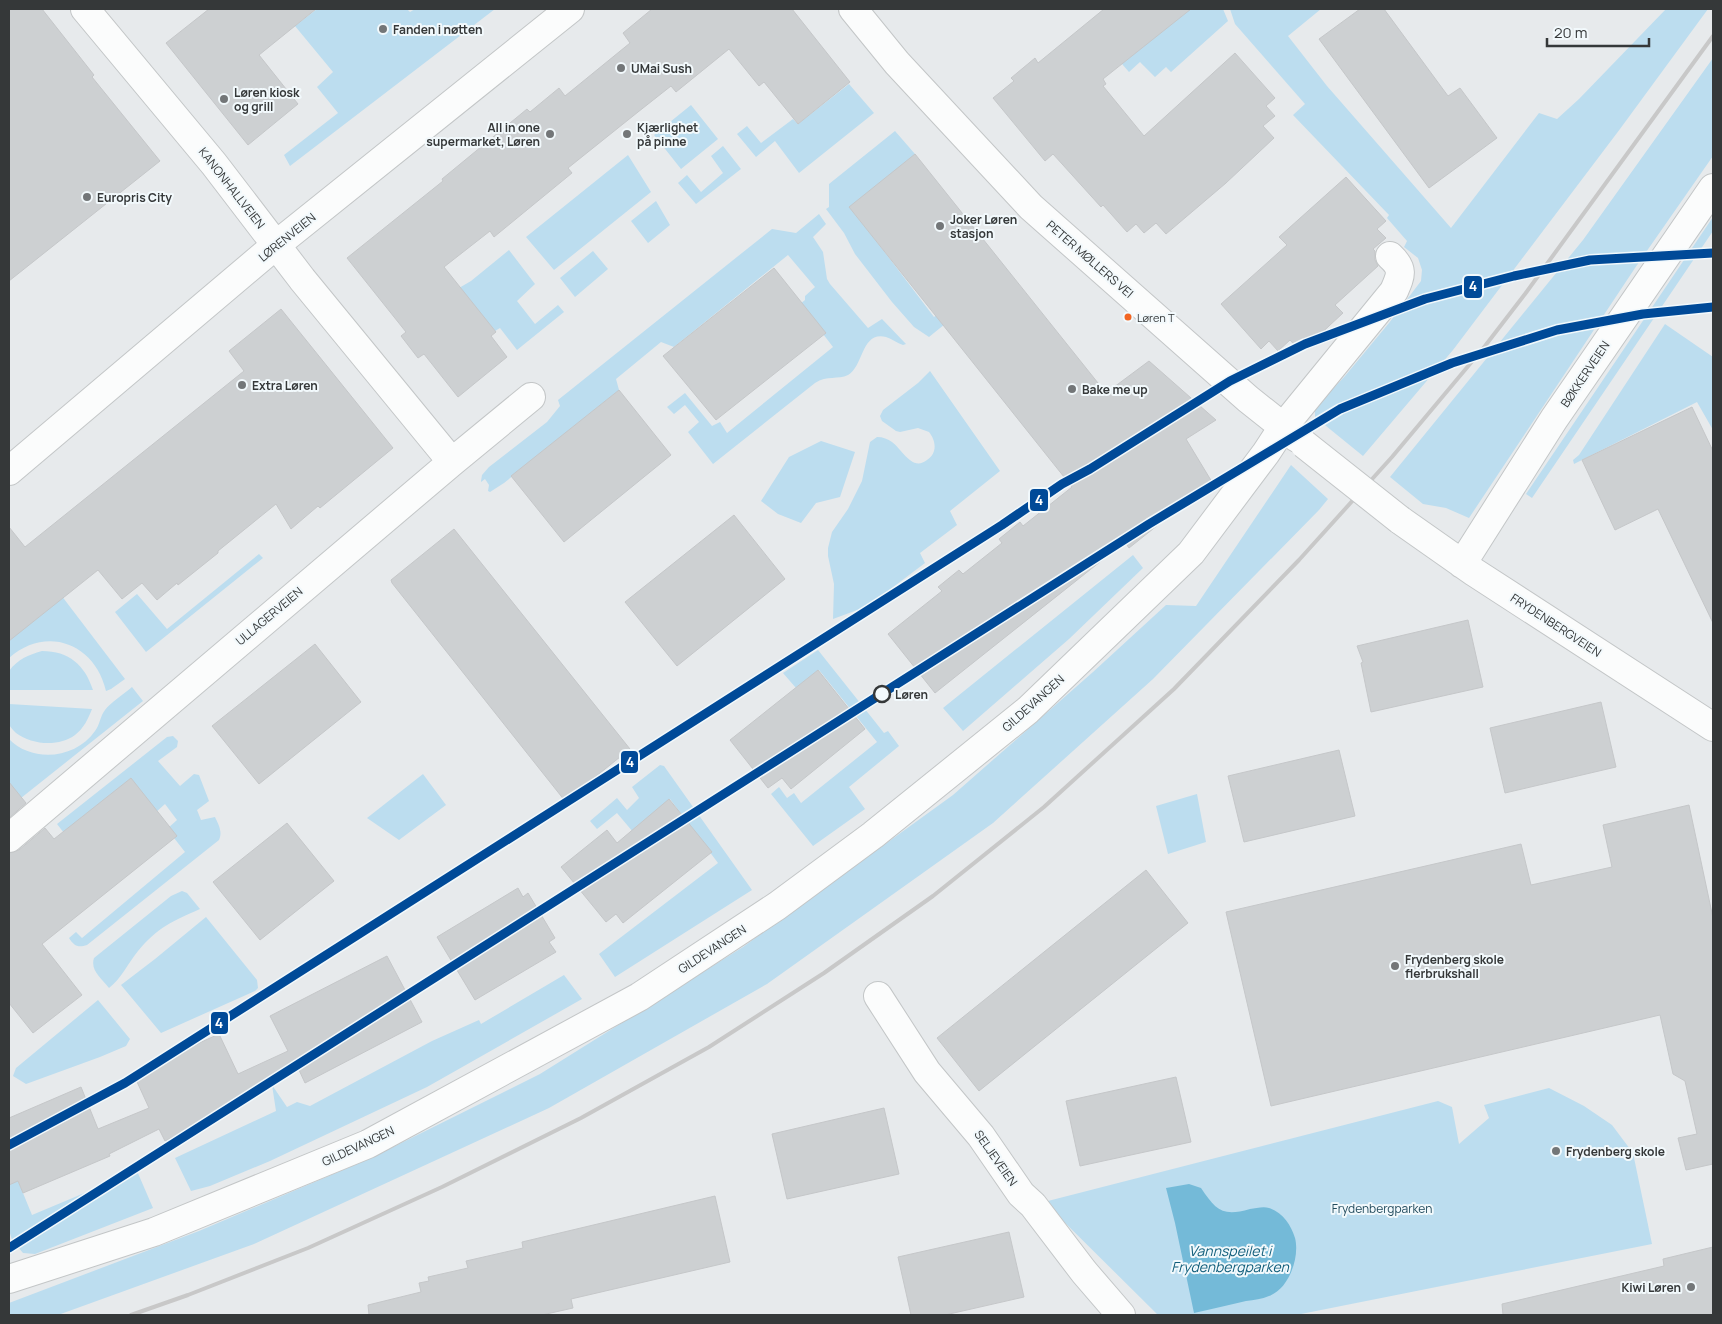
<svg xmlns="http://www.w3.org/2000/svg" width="1722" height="1324" font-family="Manrope,sans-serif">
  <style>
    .green { fill: #bcddef }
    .water { fill: #74bad8 }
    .building { fill: #cdd0d2; stroke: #c5c7c9 }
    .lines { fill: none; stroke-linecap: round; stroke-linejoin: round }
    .minor-casing { stroke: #c3c6c7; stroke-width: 30 }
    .minor { stroke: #fbfcfc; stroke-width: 28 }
    .rail { stroke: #c8c8c8; stroke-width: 4 }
    .minor-bridge-casing { stroke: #c3c6c7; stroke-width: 30; stroke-linecap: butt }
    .minor-bridge { stroke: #fbfcfc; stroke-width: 28 }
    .metro-1-casing { stroke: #f2f9fc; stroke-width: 12 }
    .metro-1 { stroke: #004a98; stroke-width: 9 }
    .poi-dot { fill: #737678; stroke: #f2f9fc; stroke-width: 2 }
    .bus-dot { fill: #f26522; stroke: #f2f9fc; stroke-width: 2 }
    .stop-dot { fill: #f2f9fc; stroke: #353839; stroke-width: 2.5 }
    .labels { text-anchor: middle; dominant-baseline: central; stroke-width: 4; stroke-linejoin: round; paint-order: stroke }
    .bus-label { font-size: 11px; fill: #353839; stroke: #f2f9fc; text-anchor: start }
    .poi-label { font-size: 12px; font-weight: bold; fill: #353839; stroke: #f2f9fc; text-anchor: start }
    .street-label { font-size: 12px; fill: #353839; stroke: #f2f9fc }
    .stop-label { font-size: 12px; font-weight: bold; fill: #353839; stroke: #f2f9fc; text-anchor: start }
    .park-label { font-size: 12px; fill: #234c5e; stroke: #f2f9fc }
    .water-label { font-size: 14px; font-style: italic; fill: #115e7b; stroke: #f2f9fc }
    .line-badge { stroke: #f2f9fc; stroke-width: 2 }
    .badge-label { font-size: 14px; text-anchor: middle; font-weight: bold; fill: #fff }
  </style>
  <rect width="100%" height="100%" fill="#e7eaec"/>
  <path class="green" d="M 317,9 L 407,9 L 410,12 L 415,9 L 495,9 L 290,166 L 284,155 L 338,113 L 317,87 L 333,72 L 295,26 Z
    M 1106,9 L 1137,48 L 1187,9 L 1223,9 L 1228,21 L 1171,72 L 1166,67 L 1155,77 L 1140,62 L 1129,72 L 1094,32 L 1095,17 Z
    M 1230,9 L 1321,9 L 1288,36 L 1327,86 L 1451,228 L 1539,113 L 1557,119 L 1579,99 L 1666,9 L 1708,9 L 1620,129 L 1453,350 L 1363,456 L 1315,417 L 1315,408 L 1345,376 L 1389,323 L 1421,281 L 1422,270 L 1418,258 L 1404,247 L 1407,241 L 1387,218 L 1389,215 L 1293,115 L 1305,104 L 1235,24 Z
    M 1713,58 L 1713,156 L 1635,268 L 1469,518 L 1446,508 L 1423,504 L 1390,477 L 1583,240 Z
    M 849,84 L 874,113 L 799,173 L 775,141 L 756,157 L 737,134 L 747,126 L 761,143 L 793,119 L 798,124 Z
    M 691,105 L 718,139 L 681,169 L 654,135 Z
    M 895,131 L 915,154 L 852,209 L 934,317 L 1001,263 L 1009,272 L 929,337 L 914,327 L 892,302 L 855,254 L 844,233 L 826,209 L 829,207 L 829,184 Z
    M 723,146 L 741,169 L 696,204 L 678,183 L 687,175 L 701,192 L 723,173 L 711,156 Z
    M 628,155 L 651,192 L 554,270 L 526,237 Z
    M 656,201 L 670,225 L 648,243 L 631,221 Z
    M 819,214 L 826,224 L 813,237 L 823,252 L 827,279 L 830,284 L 868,328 L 882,319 L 906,344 L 903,345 C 897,343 892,339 886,337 C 861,331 864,366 848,375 C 838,380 827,375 815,383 L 713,464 L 688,432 L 699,422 L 685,405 L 674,414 L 667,407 L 685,393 L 712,426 L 720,422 L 727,433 L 833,347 L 800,304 L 805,300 L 805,296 L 815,287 L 788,255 L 674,347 L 661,342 L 616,379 L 619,390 L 504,483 L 490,492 L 488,491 L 489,485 L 485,479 L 481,482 L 481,481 L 482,475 L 489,467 L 547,422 L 560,406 L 558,400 L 772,229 L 796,233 Z
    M 1713,217 L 1713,231 L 1532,498 L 1526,494 Z
    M 509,250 L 535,284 L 517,301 L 535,324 L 558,305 L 564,312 L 517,350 L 500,328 L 495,331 L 459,288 L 471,281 Z
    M 593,251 L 608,269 L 575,297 L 560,278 Z
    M 1665,324 L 1713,357 L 1713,430 L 1697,402 L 1574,464 L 1573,460 L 1579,455 Z
    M 930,371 L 1000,471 L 950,511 L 957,525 L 920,553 L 925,563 L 868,606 L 833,619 L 834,584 L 828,556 L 828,548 L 832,532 L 848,509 L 862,481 L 870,442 L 877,437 C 883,437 888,439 892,442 C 902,449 912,472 927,460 C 930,458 933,455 934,451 C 936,444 933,437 929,432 L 918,428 L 900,432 L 896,431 L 882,421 L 880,416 L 883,410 L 918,383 Z
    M 821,441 L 855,452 L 840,497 L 816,503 L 801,523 L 778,514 L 761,501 L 789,457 Z
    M 1291,465 L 1328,499 L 1319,510 L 1153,679 L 993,823 L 767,984 L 549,1108 L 254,1244 L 58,1315 L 9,1315 L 9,1303 L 199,1231 L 369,1159 L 540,1074 L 743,947 L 953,795 L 1093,672 L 1166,605 L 1196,606 Z
    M 259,554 L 263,558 L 146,652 L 115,612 L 137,594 L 167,629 Z
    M 1133,555 L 1143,568 L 1069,639 L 963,731 L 943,708 Z
    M 61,595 L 125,679 L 111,689 L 106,691 C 95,643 46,625 9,658 L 9,637 Z
    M 818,650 L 884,733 L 888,731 L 899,746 L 849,787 L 865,809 L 813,846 L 771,794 L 779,787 L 787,798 L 794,793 L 801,803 L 877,742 L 819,670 L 796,688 L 783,673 Z
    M 42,651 C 69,651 85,665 93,690 L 9,690 L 9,671 C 18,659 28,655 42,651 Z
    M 132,687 L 143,701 L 21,798 L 9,783 L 9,739 C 32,763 76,759 95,731 C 100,725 100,716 105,710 C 110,703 124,694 132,687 Z
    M 9,704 L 92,709 C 88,719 84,728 75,735 C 59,747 32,745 16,733 C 13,730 10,727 9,724 C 7,718 9,710 9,704 Z
    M 173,736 L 178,741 L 177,747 L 158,761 L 180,786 L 194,774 L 199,775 L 209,801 L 197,810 L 201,820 L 215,817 C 218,824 223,831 219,840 L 87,945 C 78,948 74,946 69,938 L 76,932 L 82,938 L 185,852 L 167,829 L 177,820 L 165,804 L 155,813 L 64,833 L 57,824 L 167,737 Z
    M 660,765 L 664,766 L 752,890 L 615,977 L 599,954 L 718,863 L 670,799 L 633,832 L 617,813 L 597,829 L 590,821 L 617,798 L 627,810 L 639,798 L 632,787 Z
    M 423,774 L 446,805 L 399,840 L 367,818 Z
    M 1197,794 L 1206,842 L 1168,854 L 1156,806 Z
    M 182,891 L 187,893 L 200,909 C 173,921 158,927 138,951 C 128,963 122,978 109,988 C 101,978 90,970 94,958 L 171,896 Z
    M 206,917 L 257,980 L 258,988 L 255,991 L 161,1033 L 121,985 L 155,959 Z
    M 564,975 L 582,999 L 427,1087 L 270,1161 L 210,1186 L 191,1191 L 175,1158 L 276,1111 L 272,1085 L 287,1107 L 297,1102 L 310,1106 L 432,1041 L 479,1020 L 481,1024 Z
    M 98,1000 L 130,1039 L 126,1046 L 100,1057 L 26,1084 L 13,1076 L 16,1068 Z
    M 1549,1088 L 1584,1106 L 1612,1125 L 1633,1153 L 1652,1244 L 1296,1315 L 1158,1315 L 1044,1202 L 1438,1101 L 1452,1107 L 1459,1144 L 1489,1118 L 1484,1105 Z
    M 9,1159 L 32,1215 L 137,1171 L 153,1208 L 35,1254 L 23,1253 L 12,1240 L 9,1230 Z"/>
  <path class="water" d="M 1189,1184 L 1201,1188 C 1216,1210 1222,1217 1250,1209 C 1256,1208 1264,1206 1269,1208 C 1283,1213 1291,1225 1295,1238 C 1300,1257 1289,1289 1269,1296 C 1262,1299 1254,1300 1246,1301 C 1229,1305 1212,1309 1194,1313 L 1175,1223 L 1166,1188 Z"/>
  <path class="building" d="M 9,9 L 42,9 L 94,75 L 92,77 L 160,161 L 9,281 Z
    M 209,9 L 316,9 L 259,55 L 298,104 L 248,145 L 166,43 Z
    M 652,9 L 792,9 L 850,82 L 798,124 L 764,82 L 759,86 L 729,49 L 676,92 L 671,86 L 638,112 L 568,168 L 572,173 L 494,237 L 490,231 L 444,267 L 496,332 L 491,336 L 507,357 L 458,397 L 424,354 L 418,358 L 401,336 L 406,332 L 347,258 L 443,181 L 442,179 L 527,109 L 530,112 L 559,88 L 565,96 L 630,43 L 623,33 Z
    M 1104,9 L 1191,9 L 1103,79 L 1106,84 L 1103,86 L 1144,136 L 1235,53 L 1275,98 L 1266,106 L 1275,116 L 1263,126 L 1274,138 L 1226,183 L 1166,234 L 1156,223 L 1144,233 L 1136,224 L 1127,232 L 1103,205 L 1101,207 L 1053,154 L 1045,161 L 993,98 L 1014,81 L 1011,78 L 1035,58 L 1038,63 Z
    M 1360,9 L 1384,9 L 1448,96 L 1460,88 L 1497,138 L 1429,188 L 1319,39 Z
    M 915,154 L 1106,393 L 1149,361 L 1216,420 L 1186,439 L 1212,482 L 1129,548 L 1125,542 L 935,693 L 888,634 L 942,591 L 938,587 L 959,570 L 963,574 L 1002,543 L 999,539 L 1020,522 L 1023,526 L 1072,487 L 849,207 Z
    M 1346,177 L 1386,221 L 1377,229 L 1386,238 L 1373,249 L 1375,251 L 1375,260 L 1378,266 L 1335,305 L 1343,313 L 1301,352 L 1290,340 L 1278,351 L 1269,341 L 1261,349 L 1221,304 L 1287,245 L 1279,237 Z
    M 774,268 L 826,333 L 716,420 L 663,356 Z
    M 281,309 L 393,448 L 320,508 L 318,506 L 291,529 L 276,504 L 218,551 L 218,553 L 178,585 L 177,583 L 157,600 L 142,583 L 122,599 L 98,570 L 9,641 L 9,527 L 25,547 L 244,371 L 229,351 Z
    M 619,390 L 671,455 L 564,542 L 511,476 Z
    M 1692,407 L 1713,451 L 1713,623 L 1658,509 L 1615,530 L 1582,460 Z
    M 734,515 L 785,579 L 677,666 L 625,602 Z
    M 454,529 L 630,749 L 565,801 L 392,583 L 391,580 Z
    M 1468,620 L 1483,687 L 1371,712 L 1361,663 L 1363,662 L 1357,646 Z
    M 315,644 L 361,702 L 259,784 L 212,726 Z
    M 818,670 L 865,729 L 791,789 L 782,778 L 768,788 L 730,740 Z
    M 1601,702 L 1616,767 L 1505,793 L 1490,728 Z
    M 1339,750 L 1355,816 L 1244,842 L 1228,776 Z
    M 131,778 L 177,836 L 42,944 L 82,995 L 33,1033 L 9,1003 L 9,853 L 19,850 L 45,828 L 54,839 Z
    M 9,782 L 26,803 L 9,818 Z
    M 669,799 L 712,852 L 623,923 L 616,914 L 606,922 L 561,867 L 607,830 L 617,843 Z
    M 1689,805 L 1713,918 L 1713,1164 L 1686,1170 L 1678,1138 L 1697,1134 L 1685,1081 L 1673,1074 L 1660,1015 L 1271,1106 L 1226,912 L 1521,844 L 1531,885 L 1612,867 L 1603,825 Z
    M 287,823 L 334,881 L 260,940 L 213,882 Z
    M 1146,870 L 1188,923 L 979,1091 L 937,1038 Z
    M 518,888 L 523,897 L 528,893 L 555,938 L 549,942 L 556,952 L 475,1000 L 437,937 Z
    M 387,956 L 422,1022 L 305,1083 L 299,1070 L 249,1099 L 250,1101 L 165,1141 L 159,1129 L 109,1154 L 110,1156 L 23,1193 L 18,1181 L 9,1185 L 9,1118 L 81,1087 L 98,1129 L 149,1108 L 133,1073 L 219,1034 L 238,1074 L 288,1051 L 270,1016 Z
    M 1176,1077 L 1191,1142 L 1080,1166 L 1066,1101 Z
    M 884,1108 L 899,1174 L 787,1199 L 772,1134 Z
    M 715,1196 L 730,1262 L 571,1299 L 573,1308 L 542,1315 L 369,1315 L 368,1305 L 421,1292 L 419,1283 L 429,1281 L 428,1277 L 468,1268 L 466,1261 L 523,1248 L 522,1242 Z
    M 1009,1232 L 1024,1297 L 945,1315 L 911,1315 L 898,1257 Z
    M 1713,1247 L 1713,1315 L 1503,1315 L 1502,1304 L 1664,1266 L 1663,1259 Z"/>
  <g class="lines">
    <defs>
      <path id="minor" d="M 85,9 L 214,164 L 302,279 L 452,462
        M 853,9 L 897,63 L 1031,207 L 1248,399 L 1297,438
        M 9,471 L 276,245 L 570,9
        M 1400,520 L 1474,572 L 1713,727
        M 1462,564 L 1554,419 L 1713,188
        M 9,838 L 452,462 L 531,397
        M 878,996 L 927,1072 L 981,1136 L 1021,1194 L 1033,1205 L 1084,1272 L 1121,1315
        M 9,1279 L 154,1232 L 368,1144 L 639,997 L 777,906 L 873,835 L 1028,710 L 1191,553 L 1266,453 L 1283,427 L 1394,291 C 1401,275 1404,269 1390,256"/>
    </defs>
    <use href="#minor" class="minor-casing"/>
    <use href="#minor" class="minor"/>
    <path class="rail" d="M 131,1315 L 188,1295 L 308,1248 L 442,1187 L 581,1118 L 709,1047 L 824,973 L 933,896 L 1044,807 L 1174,689 L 1299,560 L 1392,457 L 1485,346 L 1525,294 L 1713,36"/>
    <defs>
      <path id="minor-bridge" d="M 1304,444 L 1400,520"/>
    </defs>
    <use href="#minor-bridge" class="minor-bridge-casing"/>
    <use href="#minor-bridge" class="minor-bridge"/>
    <defs>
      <path id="metro-1" d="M 9,1145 L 125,1083 L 1002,525 L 1062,484 L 1090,469 L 1230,381 L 1305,344 L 1425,299 L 1514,276 L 1590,260 L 1713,253
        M 9,1248 L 1149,524 L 1340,409 L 1452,363 L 1557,330 L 1643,314 L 1713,307"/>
    </defs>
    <use href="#metro-1" class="metro-1-casing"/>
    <use href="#metro-1" class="metro-1"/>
  </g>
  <g class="poi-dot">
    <circle cx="383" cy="29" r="5"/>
    <circle cx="621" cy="68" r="5"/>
    <circle cx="224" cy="99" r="5"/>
    <circle cx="550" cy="134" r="5"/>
    <circle cx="627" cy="134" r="5"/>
    <circle cx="87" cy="197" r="5"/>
    <circle cx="940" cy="226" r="5"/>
    <circle cx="242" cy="385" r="5"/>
    <circle cx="1072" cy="389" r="5"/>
    <circle cx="1395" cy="966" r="5"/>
    <circle cx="1556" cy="1151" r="5"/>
    <circle cx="1691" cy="1287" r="5"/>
  </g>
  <circle class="bus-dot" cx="1128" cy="317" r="4.5"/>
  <circle class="stop-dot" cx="882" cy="694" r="8"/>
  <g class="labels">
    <g class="bus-label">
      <text x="1137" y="317">Løren T</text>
    </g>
    <g class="poi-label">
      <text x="393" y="29">Fanden i nøtten</text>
      <text x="631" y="68">UMai Sush</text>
      <text x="234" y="92">Løren kiosk<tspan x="234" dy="14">og grill</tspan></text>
      <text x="540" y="127" text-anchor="end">All in one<tspan x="540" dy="14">supermarket, Løren</tspan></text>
      <text x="637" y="127">Kjærlighet<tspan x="637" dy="14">på pinne</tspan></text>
      <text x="97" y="197">Europris City</text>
      <text x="950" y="219">Joker Løren<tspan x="950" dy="14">stasjon</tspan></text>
      <text x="252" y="385">Extra Løren</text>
      <text x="1082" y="389">Bake me up</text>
      <text x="1405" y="959">Frydenberg skole<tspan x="1405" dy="14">flerbrukshall</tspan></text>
      <text x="1566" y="1151">Frydenberg skole</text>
      <text x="1681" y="1287" text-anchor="end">Kiwi Løren</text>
    </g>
    <g class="street-label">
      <text transform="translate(232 188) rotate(52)">KANONHALLVEIEN</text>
      <text transform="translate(287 237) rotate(-39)">LØRENVEIEN</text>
      <text transform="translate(1090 259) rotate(41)">PETER MØLLERS VEI</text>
      <text transform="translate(1585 374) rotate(-56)">BØKKERVEIEN</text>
      <text transform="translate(269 616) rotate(-40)">ULLAGERVEIEN</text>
      <text transform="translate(1556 625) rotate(33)">FRYDENBERGVEIEN</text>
      <text transform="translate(1033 703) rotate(-42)">GILDEVANGEN</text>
      <text transform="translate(712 949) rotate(-33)">GILDEVANGEN</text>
      <text transform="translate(358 1146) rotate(-25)">GILDEVANGEN</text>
      <text transform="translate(996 1158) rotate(55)">SELJEVEIEN</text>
    </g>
    <g class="stop-label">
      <text x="895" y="694">Løren</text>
    </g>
    <g class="park-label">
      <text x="1382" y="1208">Frydenbergparken</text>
    </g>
    <g class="water-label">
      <text x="1230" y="1250">Vannspeilet i<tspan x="1230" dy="16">Frydenbergparken</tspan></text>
    </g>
  </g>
  <g class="line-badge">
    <rect x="1463" y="275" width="20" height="24" rx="5" fill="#004a98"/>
    <rect x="1029" y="488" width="20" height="24" rx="5" fill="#004a98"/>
    <rect x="620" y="750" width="19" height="24" rx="5" fill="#004a98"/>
    <rect x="210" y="1011" width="19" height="24" rx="5" fill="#004a98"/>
  </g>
  <g class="badge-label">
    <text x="1473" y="291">4</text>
    <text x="1039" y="505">4</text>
    <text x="630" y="767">4</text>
    <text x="219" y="1028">4</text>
  </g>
  <rect width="1722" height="1324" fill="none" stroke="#353839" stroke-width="20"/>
  <path d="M1547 38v8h102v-8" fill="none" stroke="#353839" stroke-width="2.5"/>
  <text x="1554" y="38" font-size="15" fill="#353839" stroke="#f2f9fc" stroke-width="4" paint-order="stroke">20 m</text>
</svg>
